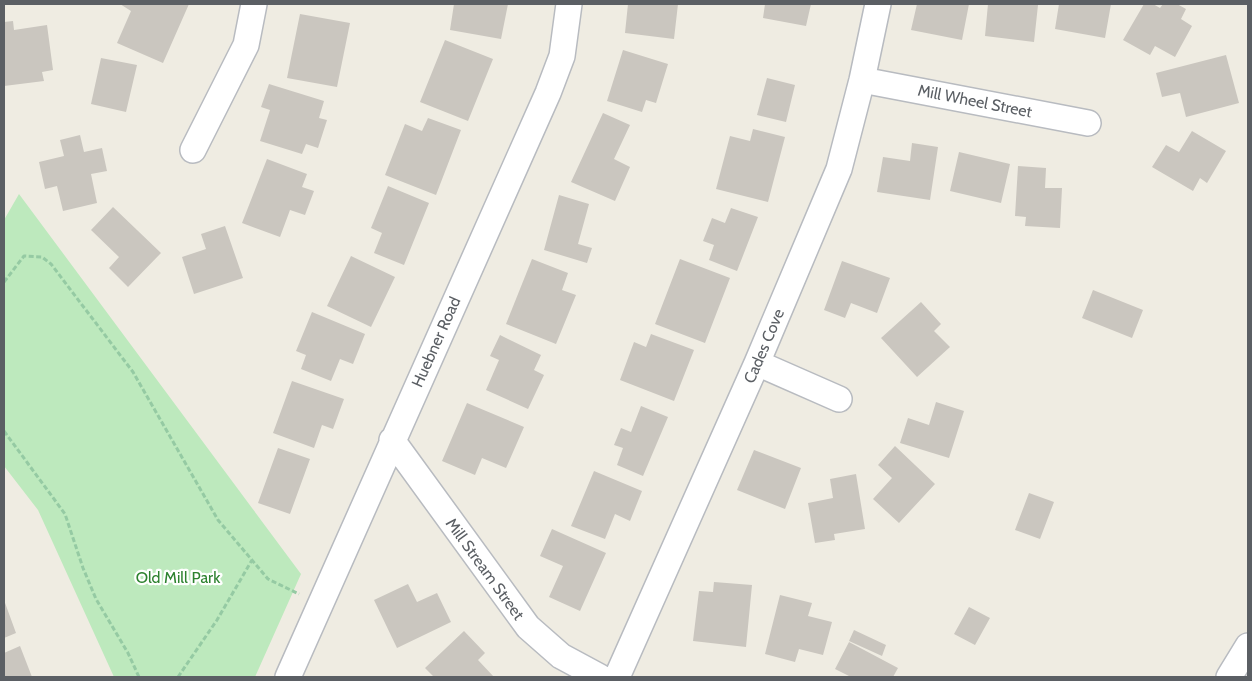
<svg xmlns="http://www.w3.org/2000/svg" width="1252" height="681" font-family="Cabin,sans-serif">
  <style>
    .green { fill: #bde9bd }
    .building { fill: #cac6bf }
    .lines { fill: none; stroke-linecap: round; stroke-linejoin: round }
    .street-casing { stroke: #b8bbc0; stroke-width: 28 }
    .path { stroke: #95caa3; stroke-width: 3; stroke-dasharray: 5 2.5; stroke-linecap: butt }
    .street { stroke: #fff; stroke-width: 25 }
    .labels { text-anchor: middle; dominant-baseline: central; stroke-width: 4.5; stroke-linejoin: round; paint-order: stroke }
    .street-label { font-size: 16px; fill: #5b5f64; stroke: #fff }
    .park-label { font-size: 16px; fill: #2d822f; stroke: #fff }
  </style>
  <rect width="100%" height="100%" fill="#efece2"/>
  <path class="green" d="M 19,194 L 301,574 L 255,677 L 114,677 L 38,510 L 4,466 L 4,220 Z"/>
  <path class="building" d="M 120,4 L 189,4 L 163,63 L 117,43 L 131,11 Z
    M 454,4 L 508,4 L 501,39 L 450,30 Z
    M 628,4 L 678,4 L 674,39 L 625,33 Z
    M 765,4 L 811,4 L 806,26 L 763,18 Z
    M 917,4 L 969,4 L 962,40 L 911,30 Z
    M 988,4 L 1038,5 L 1034,42 L 985,36 Z
    M 1059,4 L 1111,4 L 1105,38 L 1055,29 Z
    M 1144,4 L 1153,4 L 1160,8 L 1163,4 L 1177,4 L 1186,9 L 1181,19 L 1192,26 L 1175,57 L 1155,46 L 1150,55 L 1123,40 Z
    M 300,14 L 350,23 L 337,87 L 287,78 Z
    M 13,21 L 14,30 L 47,25 L 53,70 L 42,72 L 44,81 L 4,86 L 4,22 Z
    M 445,40 L 493,59 L 468,121 L 420,102 Z
    M 623,50 L 668,64 L 656,103 L 646,100 L 642,112 L 607,101 Z
    M 1226,55 L 1239,103 L 1186,117 L 1180,93 L 1162,97 L 1156,73 Z
    M 101,58 L 137,65 L 126,112 L 91,104 Z
    M 767,78 L 795,85 L 786,122 L 757,115 Z
    M 269,84 L 324,101 L 319,118 L 327,120 L 318,148 L 306,144 L 302,154 L 260,141 L 270,110 L 261,107 Z
    M 603,113 L 630,125 L 614,159 L 630,167 L 615,201 L 571,182 Z
    M 428,118 L 461,130 L 436,195 L 385,175 L 405,124 L 422,131 Z
    M 753,129 L 785,137 L 768,202 L 716,189 L 730,136 L 750,141 Z
    M 1192,131 L 1226,151 L 1207,183 L 1200,178 L 1193,191 L 1152,167 L 1166,145 L 1179,152 Z
    M 80,135 L 84,152 L 102,148 L 107,171 L 91,174 L 97,203 L 63,211 L 57,186 L 45,189 L 39,162 L 64,156 L 60,140 Z
    M 912,143 L 938,147 L 930,200 L 877,192 L 883,157 L 910,161 Z
    M 959,152 L 1010,164 L 1001,203 L 950,191 Z
    M 267,159 L 307,174 L 302,187 L 314,191 L 305,215 L 290,210 L 280,237 L 242,223 Z
    M 1018,166 L 1046,168 L 1045,188 L 1062,188 L 1060,228 L 1025,226 L 1026,217 L 1015,216 Z
    M 388,186 L 429,203 L 404,265 L 374,253 L 382,233 L 371,228 Z
    M 559,195 L 589,204 L 578,244 L 592,248 L 587,263 L 544,250 Z
    M 113,207 L 161,253 L 128,287 L 109,268 L 119,257 L 91,230 Z
    M 731,208 L 758,217 L 737,271 L 709,260 L 714,245 L 703,241 L 712,218 L 725,223 Z
    M 225,226 L 243,278 L 194,294 L 182,257 L 206,249 L 201,234 Z
    M 351,256 L 395,277 L 371,327 L 327,306 Z
    M 532,259 L 568,273 L 562,290 L 576,295 L 556,344 L 506,324 Z
    M 680,259 L 730,278 L 705,343 L 655,324 Z
    M 842,261 L 890,278 L 877,313 L 851,303 L 845,318 L 824,310 Z
    M 1093,290 L 1143,310 L 1132,338 L 1082,318 Z
    M 921,302 L 941,324 L 934,331 L 950,347 L 917,377 L 881,338 Z
    M 312,312 L 365,334 L 353,364 L 340,359 L 331,381 L 301,369 L 306,355 L 296,351 Z
    M 651,334 L 694,350 L 674,401 L 620,380 L 634,342 L 646,347 Z
    M 500,335 L 541,355 L 534,370 L 544,375 L 528,409 L 486,390 L 499,360 L 490,356 Z
    M 292,381 L 344,399 L 333,429 L 322,425 L 314,448 L 273,433 Z
    M 936,402 L 964,411 L 949,458 L 900,443 L 908,418 L 929,425 Z
    M 467,403 L 524,427 L 506,468 L 482,458 L 475,475 L 442,461 Z
    M 641,406 L 668,417 L 643,476 L 617,465 L 623,448 L 614,445 L 621,428 L 631,432 Z
    M 895,446 L 935,484 L 899,523 L 873,499 L 892,478 L 878,465 Z
    M 278,448 L 310,459 L 290,514 L 258,503 Z
    M 754,450 L 801,468 L 785,509 L 737,490 Z
    M 594,471 L 642,491 L 630,521 L 615,514 L 605,539 L 571,526 Z
    M 856,474 L 865,529 L 834,534 L 835,540 L 815,543 L 808,503 L 833,498 L 830,479 Z
    M 1029,493 L 1054,502 L 1040,539 L 1015,530 Z
    M 552,529 L 606,553 L 580,611 L 549,597 L 563,566 L 540,556 Z
    M 714,582 L 752,585 L 746,647 L 693,641 L 699,591 L 713,592 Z
    M 408,584 L 417,602 L 437,593 L 451,622 L 397,648 L 374,600 Z
    M 780,595 L 812,603 L 808,616 L 832,622 L 823,655 L 799,649 L 795,662 L 765,654 Z
    M 4,600 L 16,633 L 4,638 Z
    M 969,607 L 990,618 L 975,645 L 954,634 Z
    M 854,630 L 886,645 L 882,656 L 849,641 Z
    M 464,631 L 485,653 L 478,660 L 494,677 L 434,677 L 425,668 Z
    M 849,642 L 898,668 L 893,677 L 851,677 L 835,669 Z
    M 20,646 L 32,677 L 4,677 L 4,653 Z"/>
  <g class="lines">
    <defs>
      <path id="street" d="M 862,80 L 1088,123
        M 193,150 L 246,45 L 254,4
        M 757,363 L 839,399
        M 392,440 L 528,627 L 561,656 L 600,677
        M 288,677 L 548,93 L 562,56 L 569,4
        M 617,677 L 757,363 L 839,169 L 862,80 L 878,4
        M 1229,677 L 1248,646"/>
    </defs>
    <use href="#street" class="street-casing"/>
    <path class="path" d="M 4,282 L 24,256 L 42,257 L 51,264 L 133,372 L 218,520 L 268,579 L 299,594
      M 4,431 L 65,514 L 83,568 L 96,599 L 128,653 L 139,677
      M 178,677 L 217,620 L 252,560"/>
    <use href="#street" class="street"/>
  </g>
  <g class="labels">
    <g class="street-label">
      <text transform="translate(975 101) rotate(11)">Mill Wheel Street</text>
      <text transform="translate(436 342) rotate(-66)">Huebner Road</text>
      <text transform="translate(764 346) rotate(-67)">Cades Cove</text>
      <text transform="translate(485 569) rotate(54)">Mill Stream Street</text>
    </g>
    <g class="park-label">
      <text x="178" y="577">Old Mill Park</text>
    </g>
  </g>
  <rect width="1252" height="681" fill="none" stroke="#5b5f64" stroke-width="10"/>
</svg>
